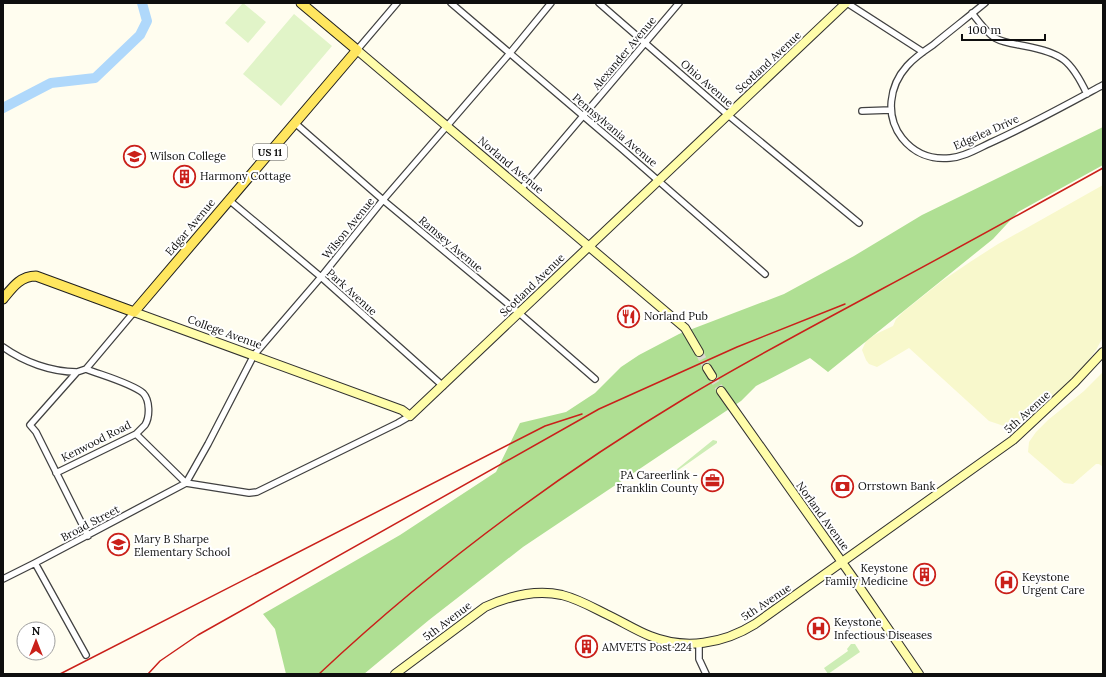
<svg xmlns="http://www.w3.org/2000/svg" width="1106" height="677" font-family="Lora,serif">
  <style>
    .farmland { fill: #f8f8cc }
    .green { fill: #cdedb5 }
    .forest { fill: #afdf93 }
    .pitch { fill: #e1f4c8 }
    .lines { fill: none; stroke-linecap: round; stroke-linejoin: round }
    .river { stroke: #afd8fb; stroke-width: 10 }
    .secondary-tunnel { stroke: #dbd9cd; stroke-width: 8; stroke-dasharray: 8 4; stroke-linecap: butt }
    .street-casing { stroke: #414141; stroke-width: 8 }
    .secondary-casing { stroke: #303030; stroke-width: 10 }
    .primary-casing { stroke: #1f1f1f; stroke-width: 11 }
    .street { stroke: #fff; stroke-width: 5.5 }
    .secondary { stroke: #fffdaa; stroke-width: 8 }
    .primary { stroke: #ffe65f; stroke-width: 9 }
    .rail { stroke: #ca201a; stroke-width: 1.5 }
    .labels { text-anchor: middle; dominant-baseline: central; stroke-width: 4; stroke-linejoin: round; paint-order: stroke }
    .shield { fill: #fff; stroke: #565656; stroke-width: 1 }
    .shield-label { font-size: 10px; font-weight: bold; fill: #0e0e0e }
    .street-label { font-size: 11px; fill: #0e0e0e; stroke: #fff }
    .poi-label { font-size: 11px; fill: #0e0e0e; stroke: #fff; text-anchor: start }
  </style>
  <rect width="100%" height="100%" fill="#fffdef"/>
  <path class="farmland" d="M 1103,185 L 1103,337 L 1096,350 L 1080,372 L 1019,426 L 1010,428 L 989,421 L 909,348 L 877,367 L 869,364 L 866,360 L 862,350 L 866,341 L 876,334 L 893,326 L 896,319 L 903,312 L 942,281 L 970,262 L 998,244 Z
    M 1103,372 L 1103,467 L 1099,464 L 1096,464 L 1073,484 L 1064,483 L 1028,452 L 1029,442 L 1036,432 L 1048,420 L 1084,391 Z"/>
  <path class="green" d="M 713,440 L 717,441 L 717,443 L 677,471 L 676,470 Z
    M 851,644 L 855,644 L 860,652 L 828,674 L 824,668 L 848,651 L 847,649 Z"/>
  <path class="forest" d="M 1103,127 L 1103,165 L 1018,212 L 993,239 L 828,372 L 810,358 L 756,386 L 741,401 L 523,547 L 429,620 L 364,674 L 286,674 L 275,629 L 263,614 L 400,535 L 496,472 L 520,423 L 566,412 L 595,393 L 621,367 L 639,355 L 679,334 L 784,294 L 854,256 L 922,215 Z"/>
  <path class="pitch" d="M 243,3 L 266,22 L 248,43 L 225,23 Z
    M 294,14 L 332,46 L 281,106 L 243,74 Z"/>
  <g class="lines">
    <path class="river" d="M 3,108 L 51,83 L 95,78 L 140,35 L 147,21 L 142,3"/>
    <path class="secondary-tunnel" d="M 699,352 L 707,368
      M 712,376 L 721,391"/>
    <defs>
      <path id="street" d="M 451,3 L 622,149 L 765,274
        M 599,3 L 728,115 L 859,223
        M 847,3 L 923,52
        M 985,3 C 968,17 950,31 933,45 C 924,51 914,58 907,66 C 889,86 885,116 902,138 C 914,153 931,160 950,158 C 964,157 977,149 990,143 C 1028,126 1066,105 1103,85
        M 972,13 C 979,22 986,32 995,38 C 1004,43 1015,44 1025,46 C 1062,53 1071,60 1087,94
        M 357,50 L 397,3
        M 862,111 L 891,110
        M 295,123 L 383,200 L 519,313 L 595,379
        M 521,189 L 679,3
        M 229,200 L 321,277 L 443,386
        M 3,347 C 24,362 51,372 77,372
        M 136,434 L 186,483
        M 56,473 L 136,434 C 139,431 142,428 145,425 C 150,417 150,400 143,393 C 131,383 101,375 86,369
        M 186,483 L 208,444 L 254,355 L 321,277 L 383,200 L 510,53 L 551,3
        M 186,483 L 249,493 L 257,492 L 398,423 L 410,416
        M 88,536 L 36,432 L 30,425 L 77,372 L 86,369 L 134,312
        M 35,563 L 86,655
        M 3,579 L 35,563 L 186,483
        M 699,644 L 699,659 L 706,674"/>
      <path id="secondary" d="M 357,50 L 685,328 L 699,352
        M 134,312 L 402,410 L 410,416 L 846,3
        M 707,368 L 712,376
        M 721,391 L 856,582 L 919,674
        M 395,674 L 485,607 C 509,596 535,589 562,595 C 578,599 592,607 606,614 C 621,621 635,630 650,636 C 685,650 723,644 755,624 L 1013,440 L 1075,382 L 1103,352"/>
      <path id="primary" d="M 3,299 C 12,288 20,276 36,276 L 134,312 L 357,50 L 301,3"/>
    </defs>
    <use href="#street" class="street-casing"/>
    <use href="#secondary" class="secondary-casing"/>
    <use href="#primary" class="primary-casing"/>
    <use href="#street" class="street"/>
    <use href="#secondary" class="secondary"/>
    <use href="#primary" class="primary"/>
    <path class="rail" d="M 60,674 L 545,426 L 582,414
      M 148,674 L 160,661 L 198,635 L 599,409 L 737,347 L 845,304
      M 319,674 C 431,569 556,476 687,397 C 750,359 815,325 880,290 C 955,250 1029,209 1103,168"/>
  </g>
  <defs>
    <symbol id="university-ring" viewBox="-11 -11 22 22"><circle r="9.5" fill="#fff" stroke="#ca201a" stroke-width="1.5"/><path d="M0-5L7-2L0 1L-7-2ZM-4 1L0 2.5L4 1V4Q0 6-4 4Z" fill="#ca201a"/></symbol>
    <symbol id="building-ring" viewBox="-11 -11 22 22"><circle r="9.5" fill="#fff" stroke="#ca201a" stroke-width="1.5"/><path d="M-4-6H4V6H1V3H-1V6H-4ZM-2.5-4.3h1.7v1.8h-1.7ZM.8-4.3h1.7v1.8H.8ZM-2.5-1h1.7V.8h-1.7ZM.8-1h1.7V.8H.8Z" fill="#ca201a"/></symbol>
    <symbol id="restaurant-ring" viewBox="-11 -11 22 22"><circle r="9.5" fill="#fff" stroke="#ca201a" stroke-width="1.5"/><path d="M-5-6h1v4h1v-4h1v4h1v-4h1v5L-1.5 .5V6h-2V.5L-5-1ZM5-6V6H3V1.5H1.5Q1.5-4 5-6Z" fill="#ca201a"/></symbol>
    <symbol id="office-ring" viewBox="-11 -11 22 22"><circle r="9.5" fill="#fff" stroke="#ca201a" stroke-width="1.5"/><path d="M-6-3h4V-5.5h4V-3h4V5H-6ZM-1-4.5V-3h2v-1.5ZM-6 0V1H6V0Z" fill="#ca201a"/></symbol>
    <symbol id="bank-ring" viewBox="-11 -11 22 22"><circle r="9.5" fill="#fff" stroke="#ca201a" stroke-width="1.5"/><path d="M-6-4H6V4H-6ZM0-2.3a2.3 2.3 0 1 0 0 4.6a2.3 2.3 0 1 0 0-4.6Z" fill="#ca201a"/></symbol>
    <symbol id="school-ring" viewBox="-11 -11 22 22"><circle r="9.5" fill="#fff" stroke="#ca201a" stroke-width="1.5"/><path d="M0-5L7-2L0 1L-7-2ZM-4 1L0 2.5L4 1V4Q0 6-4 4Z" fill="#ca201a"/></symbol>
    <symbol id="hospital-ring" viewBox="-11 -11 22 22"><circle r="9.5" fill="#fff" stroke="#ca201a" stroke-width="1.5"/><path d="M-5-5h3v3.5h4V-5h3V5h-3V1.5h-4V5h-3Z" fill="#ca201a"/></symbol>
  </defs>
  <g fill-rule="evenodd">
    <use href="#university-ring" x="122" y="144" width="25" height="25"/>
    <use href="#building-ring" x="172" y="164" width="25" height="25"/>
    <use href="#restaurant-ring" x="616" y="304" width="25" height="25"/>
    <use href="#office-ring" x="700" y="468" width="25" height="25"/>
    <use href="#bank-ring" x="830" y="474" width="25" height="25"/>
    <use href="#school-ring" x="106" y="532" width="25" height="25"/>
    <use href="#building-ring" x="912" y="562" width="25" height="25"/>
    <use href="#hospital-ring" x="994" y="570" width="25" height="25"/>
    <use href="#hospital-ring" x="806" y="616" width="25" height="25"/>
    <use href="#building-ring" x="574" y="634" width="25" height="25"/>
  </g>
  <g class="labels">
    <rect class="shield" x="253" y="144" width="34" height="16" rx="3"/>
    <g class="shield-label">
      <text x="270" y="152">US 11</text>
    </g>
    <g class="street-label">
      <text transform="translate(624 53) rotate(-50)">Alexander Avenue</text>
      <text transform="translate(768 62) rotate(-43)">Scotland Avenue</text>
      <text transform="translate(707 83) rotate(41)">Ohio Avenue</text>
      <text transform="translate(615 130) rotate(40)">Pennsylvania Avenue</text>
      <text transform="translate(986 132) rotate(-24)">Edgelea Drive</text>
      <text transform="translate(511 165) rotate(40)">Norland Avenue</text>
      <text transform="translate(190 227) rotate(-50)">Edgar Avenue</text>
      <text transform="translate(348 228) rotate(-51)">Wilson Avenue</text>
      <text transform="translate(451 244) rotate(40)">Ramsey Avenue</text>
      <text transform="translate(532 285) rotate(-44)">Scotland Avenue</text>
      <text transform="translate(352 292) rotate(42)">Park Avenue</text>
      <text transform="translate(225 332) rotate(20)">College Avenue</text>
      <text transform="translate(1027 412) rotate(-42)">5th Avenue</text>
      <text transform="translate(96 441) rotate(-27)">Kenwood Road</text>
      <text transform="translate(823 516) rotate(54)">Norland Avenue</text>
      <text transform="translate(90 523) rotate(-28)">Broad Street</text>
      <text transform="translate(766 602) rotate(-34)">5th Avenue</text>
      <text transform="translate(447 621) rotate(-37)">5th Avenue</text>
    </g>
    <g class="poi-label">
      <text x="150" y="156">Wilson College</text>
      <text x="200" y="176">Harmony Cottage</text>
      <text x="644" y="316">Norland Pub</text>
      <text x="698" y="475" text-anchor="end">PA Careerlink -<tspan x="698" dy="13">Franklin County</tspan></text>
      <text x="858" y="486">Orrstown Bank</text>
      <text x="134" y="539">Mary B Sharpe<tspan x="134" dy="13">Elementary School</tspan></text>
      <text x="908" y="568" text-anchor="end">Keystone<tspan x="908" dy="13">Family Medicine</tspan></text>
      <text x="1022" y="577">Keystone<tspan x="1022" dy="13">Urgent Care</tspan></text>
      <text x="834" y="622">Keystone<tspan x="834" dy="13">Infectious Diseases</tspan></text>
      <text x="602" y="647">AMVETS Post 224</text>
    </g>
  </g>
  <rect width="1106" height="677" fill="none" stroke="#0e0e0e" stroke-width="8"/>
  <g transform="translate(36 641)"><circle r="19" fill="#ffffff" stroke="#9f9f9f"/>
  <path d="M0-3L7 15L0 10L-7 15Z" fill="#ca201a"/>
  <text y="-6" font-size="11" font-weight="bold" text-anchor="middle" fill="#0e0e0e">N</text>
  </g>
  <path d="M962 34v6h83v-6" fill="none" stroke="#0e0e0e" stroke-width="2"/>
  <text x="968" y="34" font-size="12" fill="#0e0e0e" stroke="#ffffff" stroke-width="3" paint-order="stroke">100 m</text>
</svg>
